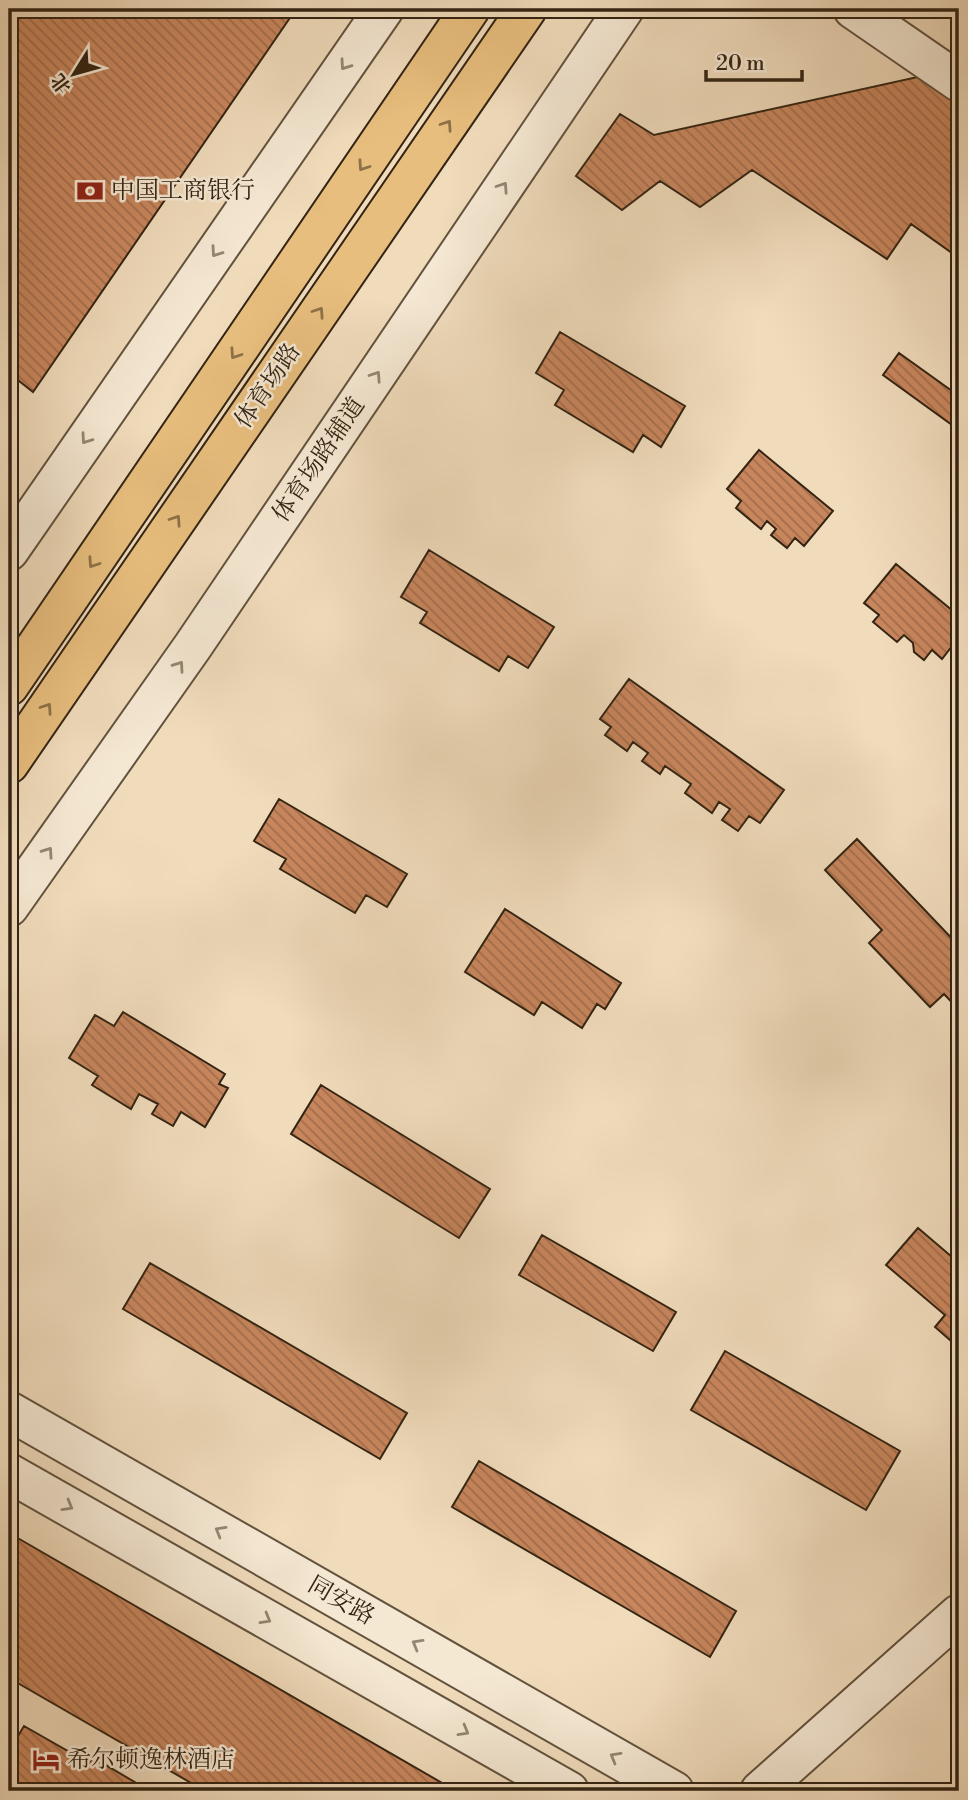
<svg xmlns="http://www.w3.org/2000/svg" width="968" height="1800" font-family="'Libre Bodoni','Noto Serif SC',serif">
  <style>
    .building { fill: url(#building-back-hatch); stroke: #332413; stroke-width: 2 }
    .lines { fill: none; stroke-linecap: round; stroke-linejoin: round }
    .minor-casing { stroke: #62523d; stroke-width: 42 }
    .major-casing { stroke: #332413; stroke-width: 42 }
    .minor { stroke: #f5e8d3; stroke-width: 38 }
    .major { stroke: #e8be7e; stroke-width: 38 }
    .oneway { stroke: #948673 }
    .oneway2 { stroke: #8e7148 }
    .labels { text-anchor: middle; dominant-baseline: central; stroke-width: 5; stroke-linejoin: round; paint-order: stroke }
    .poi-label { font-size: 24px; fill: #332413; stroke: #f5e8d3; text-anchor: start }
    .street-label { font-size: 24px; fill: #332413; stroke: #f5e8d3 }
  </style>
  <defs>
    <pattern id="building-back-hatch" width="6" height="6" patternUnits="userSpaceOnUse" patternTransform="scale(1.75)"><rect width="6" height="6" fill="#c8865d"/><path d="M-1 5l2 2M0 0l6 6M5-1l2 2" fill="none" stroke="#a36d4c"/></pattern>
  </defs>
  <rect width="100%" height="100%" fill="#f0dbbb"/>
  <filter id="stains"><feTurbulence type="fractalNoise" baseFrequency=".00286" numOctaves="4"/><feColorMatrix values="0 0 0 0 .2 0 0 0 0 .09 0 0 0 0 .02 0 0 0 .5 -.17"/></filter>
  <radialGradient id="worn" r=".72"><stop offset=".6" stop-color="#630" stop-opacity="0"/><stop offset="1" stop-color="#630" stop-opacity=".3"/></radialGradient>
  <path class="building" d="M 9,9 L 296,9 L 33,392 L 9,373 Z
    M 922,76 L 959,99 L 959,258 L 911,224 L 887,259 L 752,170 L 700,207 L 660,181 L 622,210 L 576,176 L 620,114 L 654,135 Z
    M 560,332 L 685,406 L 661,447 L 643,435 L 633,452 L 555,405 L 564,390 L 536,373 Z
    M 899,353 L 959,396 L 959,430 L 883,375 Z
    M 759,450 L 833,511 L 804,546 L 795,538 L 787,548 L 771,535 L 776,529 L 767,521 L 761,529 L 736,508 L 741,501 L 727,489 Z
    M 429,550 L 554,627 L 528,668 L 508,656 L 499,671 L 420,623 L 427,612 L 401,597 Z
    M 896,564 L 959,616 L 959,637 L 942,659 L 932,650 L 924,660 L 914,652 L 913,643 L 904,635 L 897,642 L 873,622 L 879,615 L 864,603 Z
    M 629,679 L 784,790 L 760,823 L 749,816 L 738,831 L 722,820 L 730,809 L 719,802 L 712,813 L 685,793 L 691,784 L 665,766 L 660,774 L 642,761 L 648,753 L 633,742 L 627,751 L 605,735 L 611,727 L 600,719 Z
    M 279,799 L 407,874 L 387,907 L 366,895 L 355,913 L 280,869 L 286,859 L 254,841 Z
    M 857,839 L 959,946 L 959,1010 L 944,994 L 930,1007 L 869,943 L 882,930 L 825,870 Z
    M 505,909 L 621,983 L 605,1009 L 597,1004 L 582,1028 L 542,1002 L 534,1015 L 465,972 Z
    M 123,1012 L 225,1074 L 219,1084 L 228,1088 L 205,1127 L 181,1112 L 173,1126 L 152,1114 L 158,1104 L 139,1094 L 131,1109 L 92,1085 L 98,1076 L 69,1058 L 95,1015 L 114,1026 Z
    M 321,1085 L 490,1189 L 459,1238 L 291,1134 Z
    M 918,1228 L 959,1263 L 959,1348 L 935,1327 L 945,1315 L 886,1265 Z
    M 542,1235 L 676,1312 L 653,1351 L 519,1275 Z
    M 150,1263 L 407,1413 L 380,1459 L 123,1309 Z
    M 725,1351 L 900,1451 L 866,1510 L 691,1410 Z
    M 479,1461 L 736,1611 L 710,1657 L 452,1507 Z
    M 9,1533 L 456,1791 L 205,1791 L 9,1678 Z
    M 24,1726 L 89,1763 L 92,1757 L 150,1791 L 9,1791 L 9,1751 Z"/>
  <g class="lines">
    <defs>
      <path id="minor" d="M 853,9 L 959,82
        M 9,551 L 384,9
        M 9,907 L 193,646 L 624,9
        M 9,1411 L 674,1791
        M 9,1473 L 569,1791
        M 760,1791 L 959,1614"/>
      <path id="major" d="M 9,686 L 470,9
        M 9,764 L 527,9"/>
    </defs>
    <use href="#minor" class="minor-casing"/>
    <use href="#major" class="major-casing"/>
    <use href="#minor" class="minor"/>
    <use href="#major" class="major"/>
  </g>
  <defs><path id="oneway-chevron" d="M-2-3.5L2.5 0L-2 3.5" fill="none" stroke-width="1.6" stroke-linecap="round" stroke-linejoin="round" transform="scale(1.75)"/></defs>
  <g class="oneway">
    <use href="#oneway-chevron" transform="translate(345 65) rotate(125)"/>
    <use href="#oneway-chevron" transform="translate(503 187) rotate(-56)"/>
    <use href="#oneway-chevron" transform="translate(216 252) rotate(125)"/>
    <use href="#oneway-chevron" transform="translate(376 376) rotate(-56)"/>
    <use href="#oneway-chevron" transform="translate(86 439) rotate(125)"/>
    <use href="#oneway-chevron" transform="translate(179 666) rotate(-55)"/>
    <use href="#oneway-chevron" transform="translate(48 852) rotate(-55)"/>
    <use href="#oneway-chevron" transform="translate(68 1506) rotate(30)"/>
    <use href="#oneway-chevron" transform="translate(220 1531) rotate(-150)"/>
    <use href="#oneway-chevron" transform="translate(266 1619) rotate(30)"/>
    <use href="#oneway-chevron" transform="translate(417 1644) rotate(-150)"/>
    <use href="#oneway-chevron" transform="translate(464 1731) rotate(30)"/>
    <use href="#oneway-chevron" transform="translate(615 1757) rotate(-150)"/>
  </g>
  <g class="oneway2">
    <use href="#oneway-chevron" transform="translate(447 125) rotate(-56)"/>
    <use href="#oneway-chevron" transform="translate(363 166) rotate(124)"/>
    <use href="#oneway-chevron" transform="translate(319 312) rotate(-56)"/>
    <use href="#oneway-chevron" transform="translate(235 354) rotate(124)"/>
    <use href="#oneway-chevron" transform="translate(176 520) rotate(-56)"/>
    <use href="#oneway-chevron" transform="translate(93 563) rotate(124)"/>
    <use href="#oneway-chevron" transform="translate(47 708) rotate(-56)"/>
  </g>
  <defs>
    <symbol id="bank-bare" viewBox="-9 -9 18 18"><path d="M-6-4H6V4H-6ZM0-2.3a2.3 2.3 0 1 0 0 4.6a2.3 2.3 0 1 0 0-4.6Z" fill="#8f2418" stroke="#f5e8d3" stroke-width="2.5" paint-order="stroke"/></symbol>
    <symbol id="hotel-bare" viewBox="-9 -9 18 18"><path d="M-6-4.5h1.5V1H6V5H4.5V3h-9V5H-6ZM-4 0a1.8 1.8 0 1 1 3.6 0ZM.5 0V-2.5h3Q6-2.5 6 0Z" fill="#8f2418" stroke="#f5e8d3" stroke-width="2.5" paint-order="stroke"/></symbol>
  </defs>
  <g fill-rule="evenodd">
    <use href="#bank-bare" x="71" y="172" width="38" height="38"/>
    <use href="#hotel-bare" x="27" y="1741" width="38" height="38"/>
  </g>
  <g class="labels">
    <g class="poi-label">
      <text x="111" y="191">中国工商银行</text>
      <text x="67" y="1760">希尔顿逸林酒店</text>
    </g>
    <g class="street-label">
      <text transform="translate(268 386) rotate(-56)">体育场路</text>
      <text transform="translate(319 460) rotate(-56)">体育场路辅道</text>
      <text transform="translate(341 1601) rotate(30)">同安路</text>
    </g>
  </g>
  <rect width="968" height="1800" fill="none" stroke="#f0dbbb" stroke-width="35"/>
  <rect x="10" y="10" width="947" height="1779" fill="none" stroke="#332413" stroke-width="3.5"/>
  <rect x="18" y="18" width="933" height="1765" fill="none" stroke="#332413" stroke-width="2"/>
  <g transform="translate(74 74) rotate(233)" stroke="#f5e8d3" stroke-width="5" paint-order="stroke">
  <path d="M0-5L12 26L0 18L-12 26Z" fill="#332413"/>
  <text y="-10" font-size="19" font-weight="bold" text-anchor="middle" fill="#332413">北</text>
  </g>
  <path d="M706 70v10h96v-10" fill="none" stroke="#332413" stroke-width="3.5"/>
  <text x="716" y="70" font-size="21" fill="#332413" stroke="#f5e8d3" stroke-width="5" paint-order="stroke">20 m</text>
  <rect width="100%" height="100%" filter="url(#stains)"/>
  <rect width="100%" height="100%" fill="url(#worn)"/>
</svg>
